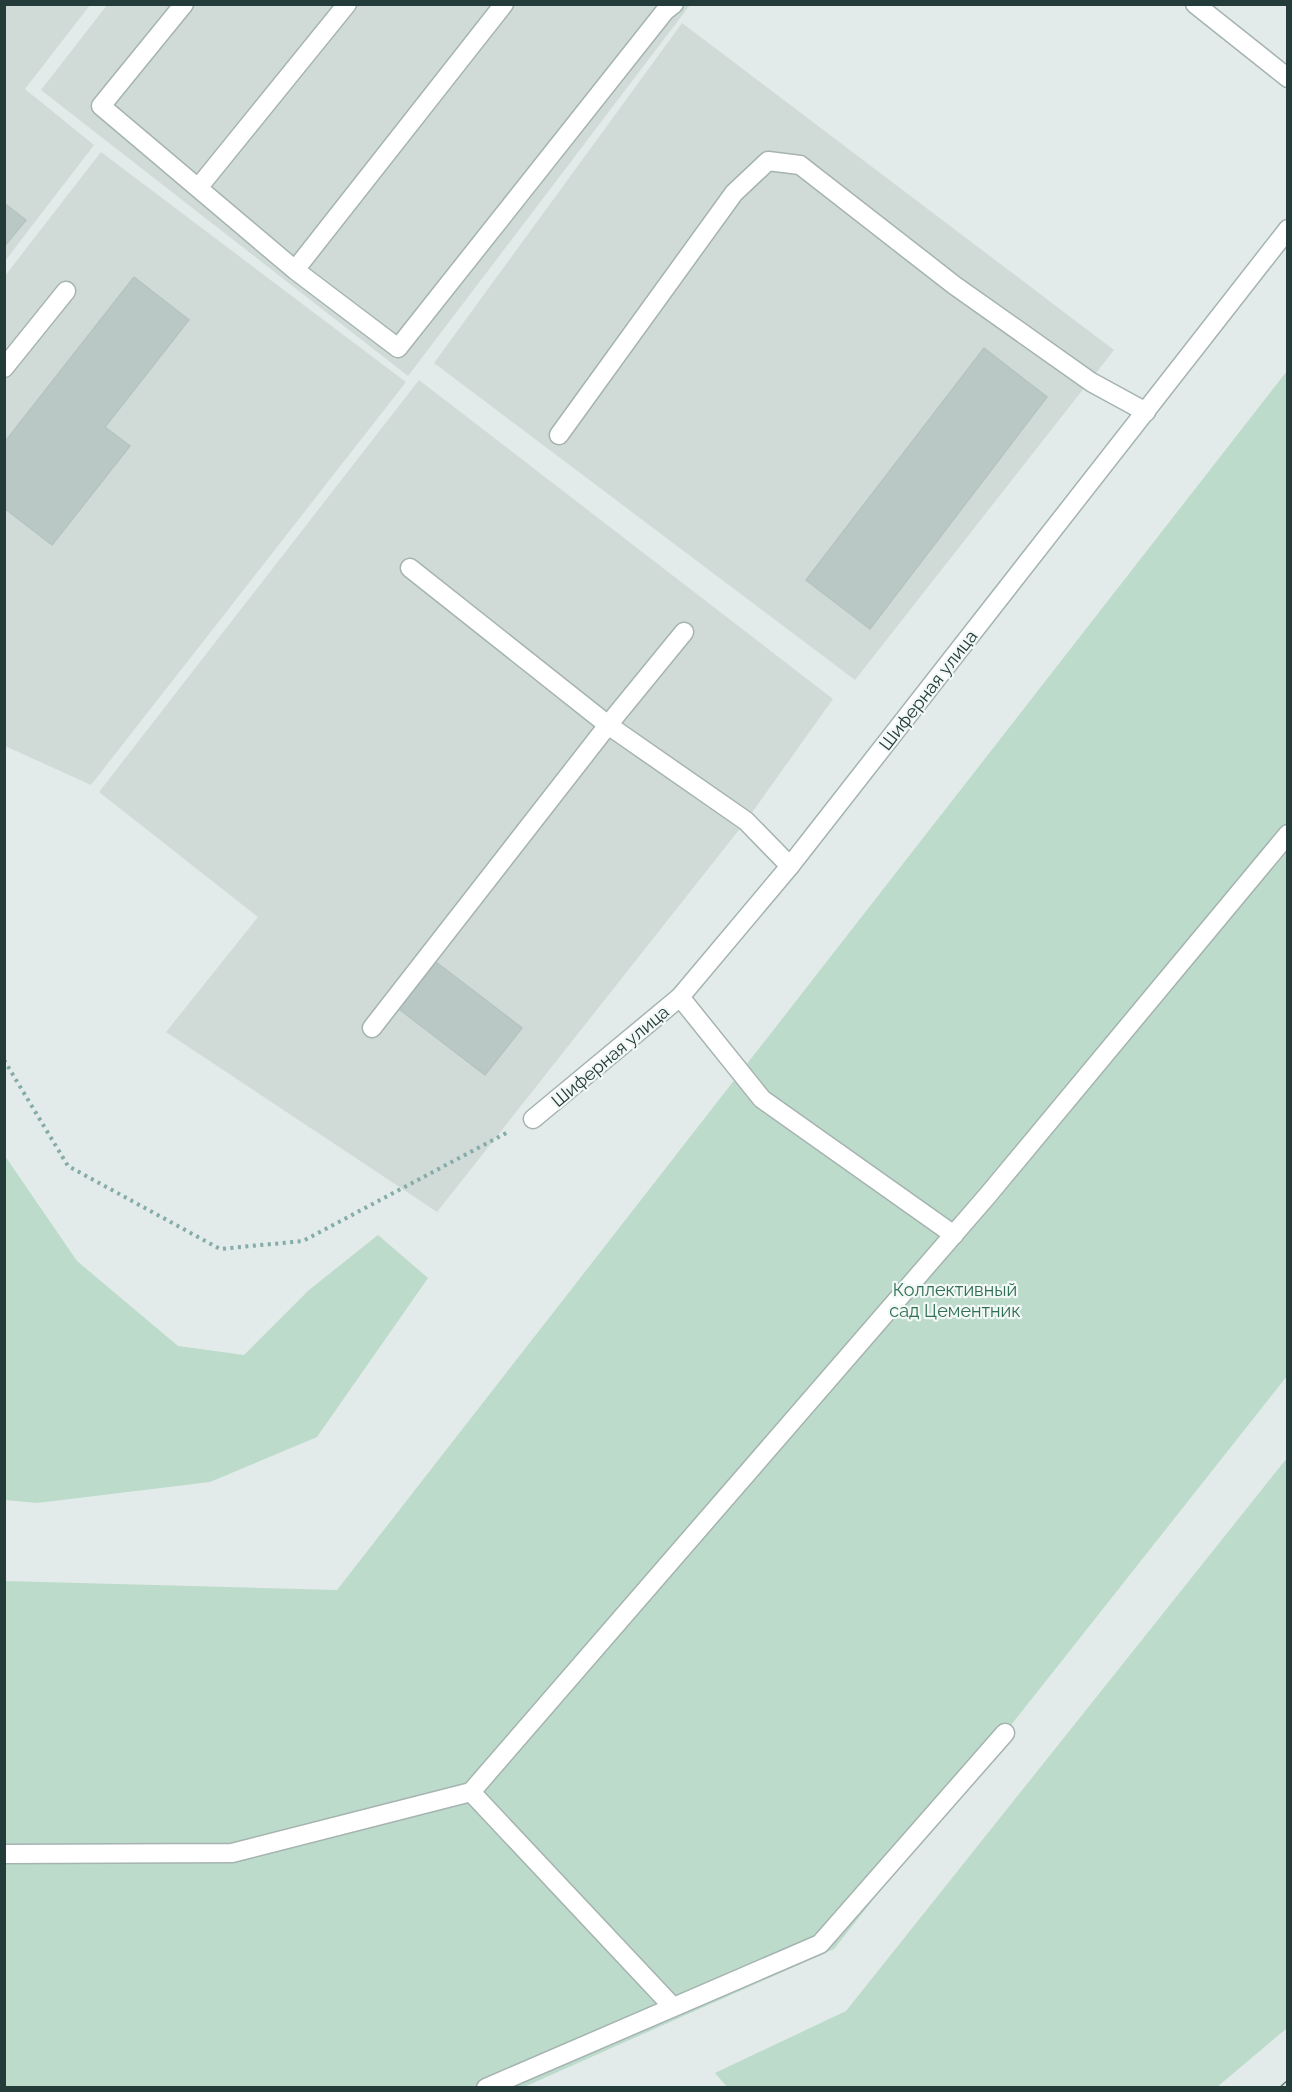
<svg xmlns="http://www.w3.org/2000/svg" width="1292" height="2092" font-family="Raleway,sans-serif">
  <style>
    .built { fill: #d0dbd8 }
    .green { fill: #bcdbcb }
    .building { fill: #bac8c5; stroke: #b5c4c1; stroke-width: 1.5 }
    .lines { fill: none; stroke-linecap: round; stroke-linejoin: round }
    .service-casing { stroke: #a5b3b1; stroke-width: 21 }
    .minor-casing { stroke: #a5b3b1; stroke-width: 21 }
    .path { stroke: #84aca8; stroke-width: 4; stroke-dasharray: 3 4.5; stroke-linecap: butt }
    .service { stroke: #fff; stroke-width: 18 }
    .minor { stroke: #fff; stroke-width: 18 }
    .tram { stroke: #5e7675; stroke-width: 1.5 }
    .labels { text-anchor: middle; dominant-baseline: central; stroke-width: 4.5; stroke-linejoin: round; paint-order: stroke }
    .street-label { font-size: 18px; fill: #233b39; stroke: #f2f8f6 }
    .park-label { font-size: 18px; fill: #306f55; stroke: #f2f8f6 }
  </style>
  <rect width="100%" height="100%" fill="#e2ebe9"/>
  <path class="built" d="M 5,5 L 90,5 L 25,89 L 94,145 L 5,261 Z
    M 107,5 L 690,5 L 408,376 L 41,90 Z
    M 682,23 L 1114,350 L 855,680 L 434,363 Z
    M 101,152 L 406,382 L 91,785 L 5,746 L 4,277 Z
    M 419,380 L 833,699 L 746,821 L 437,1212 L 166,1032 L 258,917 L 99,792 Z"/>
  <path class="green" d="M 1287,371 L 1287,1376 L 834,1949 L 524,2087 L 5,2088 L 5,1581 L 337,1590 Z
    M 5,1156 L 77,1261 L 178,1346 L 244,1355 L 309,1290 L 378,1235 L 428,1278 L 317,1437 L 210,1482 L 37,1503 L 5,1500 Z
    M 1287,1458 L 1287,2028 L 1217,2087 L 727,2087 L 715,2073 L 846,2011 Z"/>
  <path class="building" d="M 4,203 L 26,220 L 4,247 Z
    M 134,277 L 189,320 L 105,427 L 130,446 L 52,545 L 4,508 L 4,443 Z
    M 984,348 L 1047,397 L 870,629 L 806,580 Z
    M 436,962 L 522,1028 L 485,1075 L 399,1009 Z"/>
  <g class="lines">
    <defs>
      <path id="service" d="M 184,4 L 101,106 L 295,270 L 398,348 L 665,11 L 674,4
        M 198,188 L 347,4
        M 295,270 L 504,4
        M 4,368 L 66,291
        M 559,435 L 734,193 L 768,161 L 800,165 L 954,285 L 1091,382 L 1146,412
        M 410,568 L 608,725 L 746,821 L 790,866
        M 680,997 L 762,1099 L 954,1235
        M 372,1028 L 608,725 L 684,632
        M 471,1792 L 673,2007
        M 4,1854 L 232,1853 L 471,1792 L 988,1195 L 1288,834
        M 486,2088 L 820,1944 L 1005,1733"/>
      <path id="minor" d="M 1195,4 L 1288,78
        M 533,1119 L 680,997 L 790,866 L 1288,229"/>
    </defs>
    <use href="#service" class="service-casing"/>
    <use href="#minor" class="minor-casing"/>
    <path class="path" d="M 4,1060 L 68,1166 L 220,1249 L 303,1241 L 510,1131"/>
    <use href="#service" class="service"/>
    <use href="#minor" class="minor"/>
    <path class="tram" d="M 1279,2088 L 1288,2080"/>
  </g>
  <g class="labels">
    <g class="street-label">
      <text transform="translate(928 690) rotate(-52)">Шиферная улица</text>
      <text transform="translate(610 1056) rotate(-40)">Шиферная улица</text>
    </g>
    <g class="park-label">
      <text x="955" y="1289">Коллективный<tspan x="955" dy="21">сад Цементник</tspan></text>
    </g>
  </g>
  <rect width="1292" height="2092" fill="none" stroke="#233b39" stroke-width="12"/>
</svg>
